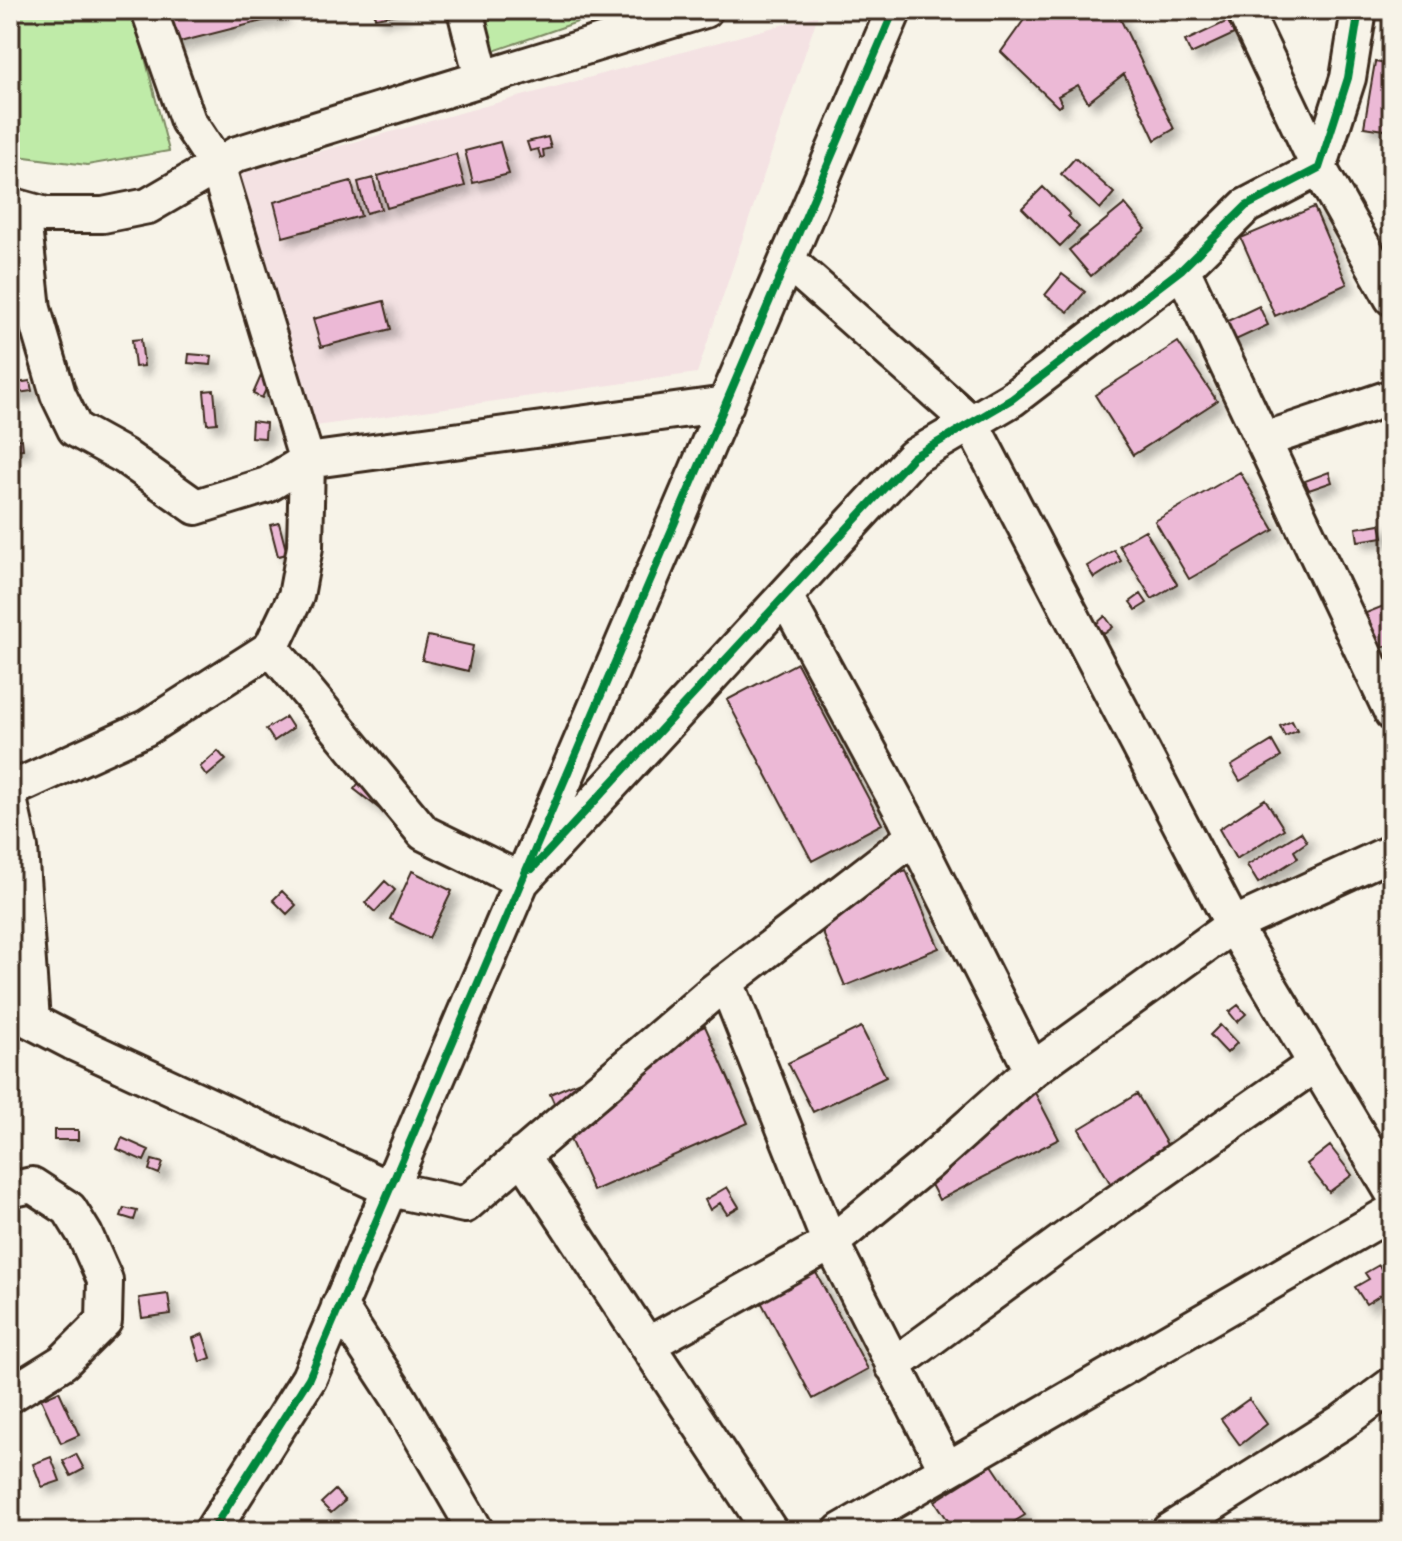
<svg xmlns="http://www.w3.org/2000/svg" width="1402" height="1541" font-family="Caveat,sans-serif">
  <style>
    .built { fill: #f4e2e3 }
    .green { fill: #bfeba8; stroke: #7d8a63; stroke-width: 2 }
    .building { fill: #ecb9d6; stroke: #3b2a1e; stroke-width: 2; filter: url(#shadow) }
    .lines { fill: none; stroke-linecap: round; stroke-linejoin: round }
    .minor-casing { stroke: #3b2a1e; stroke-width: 40 }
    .minor { stroke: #f7f3e8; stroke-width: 34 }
    .cycleway-casing { stroke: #f7f3e8; stroke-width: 13 }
    .cycleway { stroke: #00873e; stroke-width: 8 }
  </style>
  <defs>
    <filter id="shadow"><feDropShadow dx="7" dy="7" stdDeviation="4" flood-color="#0004"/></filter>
  </defs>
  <rect width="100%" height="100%" fill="#f7f3e8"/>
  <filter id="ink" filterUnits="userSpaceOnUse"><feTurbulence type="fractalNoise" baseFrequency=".0125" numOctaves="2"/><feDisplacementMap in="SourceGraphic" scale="16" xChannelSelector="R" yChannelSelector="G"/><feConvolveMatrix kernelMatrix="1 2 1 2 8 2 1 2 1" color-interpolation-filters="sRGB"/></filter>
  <g filter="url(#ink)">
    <path class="built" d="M 818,15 L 697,373 L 301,428 L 230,176 Z"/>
    <path class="green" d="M 34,10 L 133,11 L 169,151 L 87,165 L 10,155 L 10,17 Z
      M 472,10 L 612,10 L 482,55 Z"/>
    <path class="building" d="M 159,10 L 281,10 L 282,16 L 168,45 Z
      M 374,10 L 403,10 L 404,13 L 375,18 Z
      M 1031,10 L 1116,10 L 1174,129 L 1155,140 L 1124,74 L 1088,102 L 1078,85 L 1058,96 L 1062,105 L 1058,107 L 1001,52 Z
      M 1228,21 L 1234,34 L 1191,54 L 1185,41 Z
      M 1375,62 L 1392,65 L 1392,131 L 1364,127 Z
      M 548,137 L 551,148 L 543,150 L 544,157 L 541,158 L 538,149 L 530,151 L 527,142 Z
      M 500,142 L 509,174 L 473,183 L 465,151 Z
      M 456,154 L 465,186 L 387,208 L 378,176 Z
      M 1075,158 L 1114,193 L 1100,209 L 1061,174 Z
      M 373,178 L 381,209 L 366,213 L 358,182 Z
      M 351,181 L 361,216 L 283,237 L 274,202 Z
      M 1043,187 L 1070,214 L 1068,216 L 1079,227 L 1060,246 L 1022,208 Z
      M 1125,204 L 1146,229 L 1091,276 L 1069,250 Z
      M 1314,207 L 1347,284 L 1275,316 L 1241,238 Z
      M 1062,274 L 1085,292 L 1068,312 L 1045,295 Z
      M 384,301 L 391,329 L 321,347 L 313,319 Z
      M 1259,306 L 1268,325 L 1227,344 L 1217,326 Z
      M 141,339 L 144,366 L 135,367 L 132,340 Z
      M 1178,342 L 1217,401 L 1133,455 L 1095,395 Z
      M 189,354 L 212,356 L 211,365 L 188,363 Z
      M 264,369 L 273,374 L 262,398 L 253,394 Z
      M 30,381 L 32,391 L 11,394 L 10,384 Z
      M 214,390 L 217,423 L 207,424 L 204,391 Z
      M 252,421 L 266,423 L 265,438 L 251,437 Z
      M 22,439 L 23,449 L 10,450 L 10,440 Z
      M 1240,472 L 1274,530 L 1189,579 L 1155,521 Z
      M 1329,472 L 1332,482 L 1309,490 L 1305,481 Z
      M 279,523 L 287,554 L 278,556 L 270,525 Z
      M 1380,524 L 1383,537 L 1358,541 L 1356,528 Z
      M 1145,530 L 1177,584 L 1152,599 L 1119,545 Z
      M 1114,550 L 1121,561 L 1094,578 L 1087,566 Z
      M 1141,594 L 1147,603 L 1136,610 L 1130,602 Z
      M 1386,605 L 1392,619 L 1392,644 L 1371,652 L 1356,617 Z
      M 1105,616 L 1113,627 L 1104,634 L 1096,624 Z
      M 428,636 L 473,646 L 468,671 L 422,660 Z
      M 797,663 L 882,824 L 812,861 L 727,700 Z
      M 286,717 L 293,728 L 274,741 L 266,729 Z
      M 1292,721 L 1297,731 L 1285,736 L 1280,726 Z
      M 1272,741 L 1281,757 L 1240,781 L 1231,766 Z
      M 218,751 L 226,760 L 207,776 L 200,767 Z
      M 368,771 L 395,792 L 381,810 L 354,789 Z
      M 1265,799 L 1284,829 L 1236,859 L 1219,829 Z
      M 1301,832 L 1307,842 L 1294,851 L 1298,858 L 1258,883 L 1247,865 Z
      M 906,870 L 939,948 L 845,986 L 813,909 Z
      M 412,871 L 452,891 L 429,938 L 390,919 Z
      M 385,881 L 395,890 L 375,912 L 365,903 Z
      M 282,891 L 296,905 L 287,914 L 273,900 Z
      M 1238,1005 L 1246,1014 L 1237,1022 L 1229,1012 Z
      M 1220,1025 L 1237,1043 L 1227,1053 L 1210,1035 Z
      M 705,1026 L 748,1123 L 593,1191 L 550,1094 Z
      M 861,1027 L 886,1077 L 813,1112 L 788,1063 Z
      M 1033,1089 L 1059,1139 L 939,1200 L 913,1150 Z
      M 1137,1094 L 1172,1153 L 1113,1188 L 1079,1129 Z
      M 54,1130 L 78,1130 L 78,1140 L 54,1140 Z
      M 122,1138 L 149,1150 L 144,1161 L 117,1149 Z
      M 1330,1146 L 1352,1175 L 1329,1192 L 1307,1164 Z
      M 152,1160 L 163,1163 L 159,1174 L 149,1170 Z
      M 727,1187 L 739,1207 L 727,1214 L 720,1203 L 710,1210 L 705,1200 Z
      M 124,1208 L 137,1211 L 134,1220 L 121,1216 Z
      M 1379,1265 L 1392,1288 L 1366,1304 L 1355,1287 L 1369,1279 L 1365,1273 Z
      M 814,1269 L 868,1369 L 813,1399 L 759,1298 Z
      M 168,1294 L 171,1314 L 142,1318 L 139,1298 Z
      M 203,1334 L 211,1358 L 200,1362 L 193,1338 Z
      M 59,1391 L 79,1435 L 61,1443 L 41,1399 Z
      M 1249,1399 L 1267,1424 L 1240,1445 L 1221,1419 Z
      M 76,1454 L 84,1469 L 71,1476 L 63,1461 Z
      M 51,1457 L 60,1481 L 42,1487 L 33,1464 Z
      M 992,1465 L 1025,1515 L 999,1531 L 955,1531 L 935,1501 Z
      M 335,1490 L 345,1501 L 331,1513 L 321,1503 Z"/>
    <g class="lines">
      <defs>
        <path id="minor" d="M 149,10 L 188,121 L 217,165 L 307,461 L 726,404
          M 465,10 L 482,78
          M 1244,10 L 1319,168 L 1392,298
          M 10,205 L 46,215 L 103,215 L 148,206 L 237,154 L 705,10
          M 22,209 L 33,309 L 58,394 L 75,429 L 124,456 L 196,507 L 267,485 L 307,461
          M 787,260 L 971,423 L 1233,925 L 1392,1191
          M 1182,269 L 1392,713
          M 1264,440 L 1392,397
          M 785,596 L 905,817 L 1032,1070
          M 271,648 L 424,833 L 522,881 L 913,457 L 1012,399 L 1182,269 L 1246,206 L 1319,168 L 1348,78 L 1359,10
          M 10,790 L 146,728 L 271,648 L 296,596 L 305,547 L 307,461
          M 10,803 L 20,848 L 32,1021
          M 726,982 L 823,1226 L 946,1468
          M 10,1010 L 72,1042 L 390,1189 L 465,1205 L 713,992 L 915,836
          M 522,1155 L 770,1531
          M 10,1190 L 32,1185 L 69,1209 L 85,1235 L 105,1280 L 104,1321 L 63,1362 L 10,1395
          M 339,1306 L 399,1398 L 476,1531
          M 647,1345 L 831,1243 L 928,1163 L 1032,1070 L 1233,925 L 1392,852
          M 893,1366 L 1082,1227 L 1315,1064
          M 212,1531 L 309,1378 L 894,10
          M 841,1531 L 1392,1212
          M 1169,1531 L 1342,1422 L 1392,1385"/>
      </defs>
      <use href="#minor" class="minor-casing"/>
      <use href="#minor" class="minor"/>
      <defs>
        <path id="cycleway" d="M 532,869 L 913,457 L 1012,399 L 1182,269 L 1246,206 L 1319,168 L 1348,78 L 1359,10
          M 212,1531 L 309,1378 L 894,10"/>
      </defs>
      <use href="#cycleway" class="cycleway-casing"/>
      <use href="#cycleway" class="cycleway"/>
    </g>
  </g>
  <rect width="1402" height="1541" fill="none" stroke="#f7f3e8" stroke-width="40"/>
  <rect x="20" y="20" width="1362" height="1501" fill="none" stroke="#3b2a1e" stroke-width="3" filter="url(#ink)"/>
</svg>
